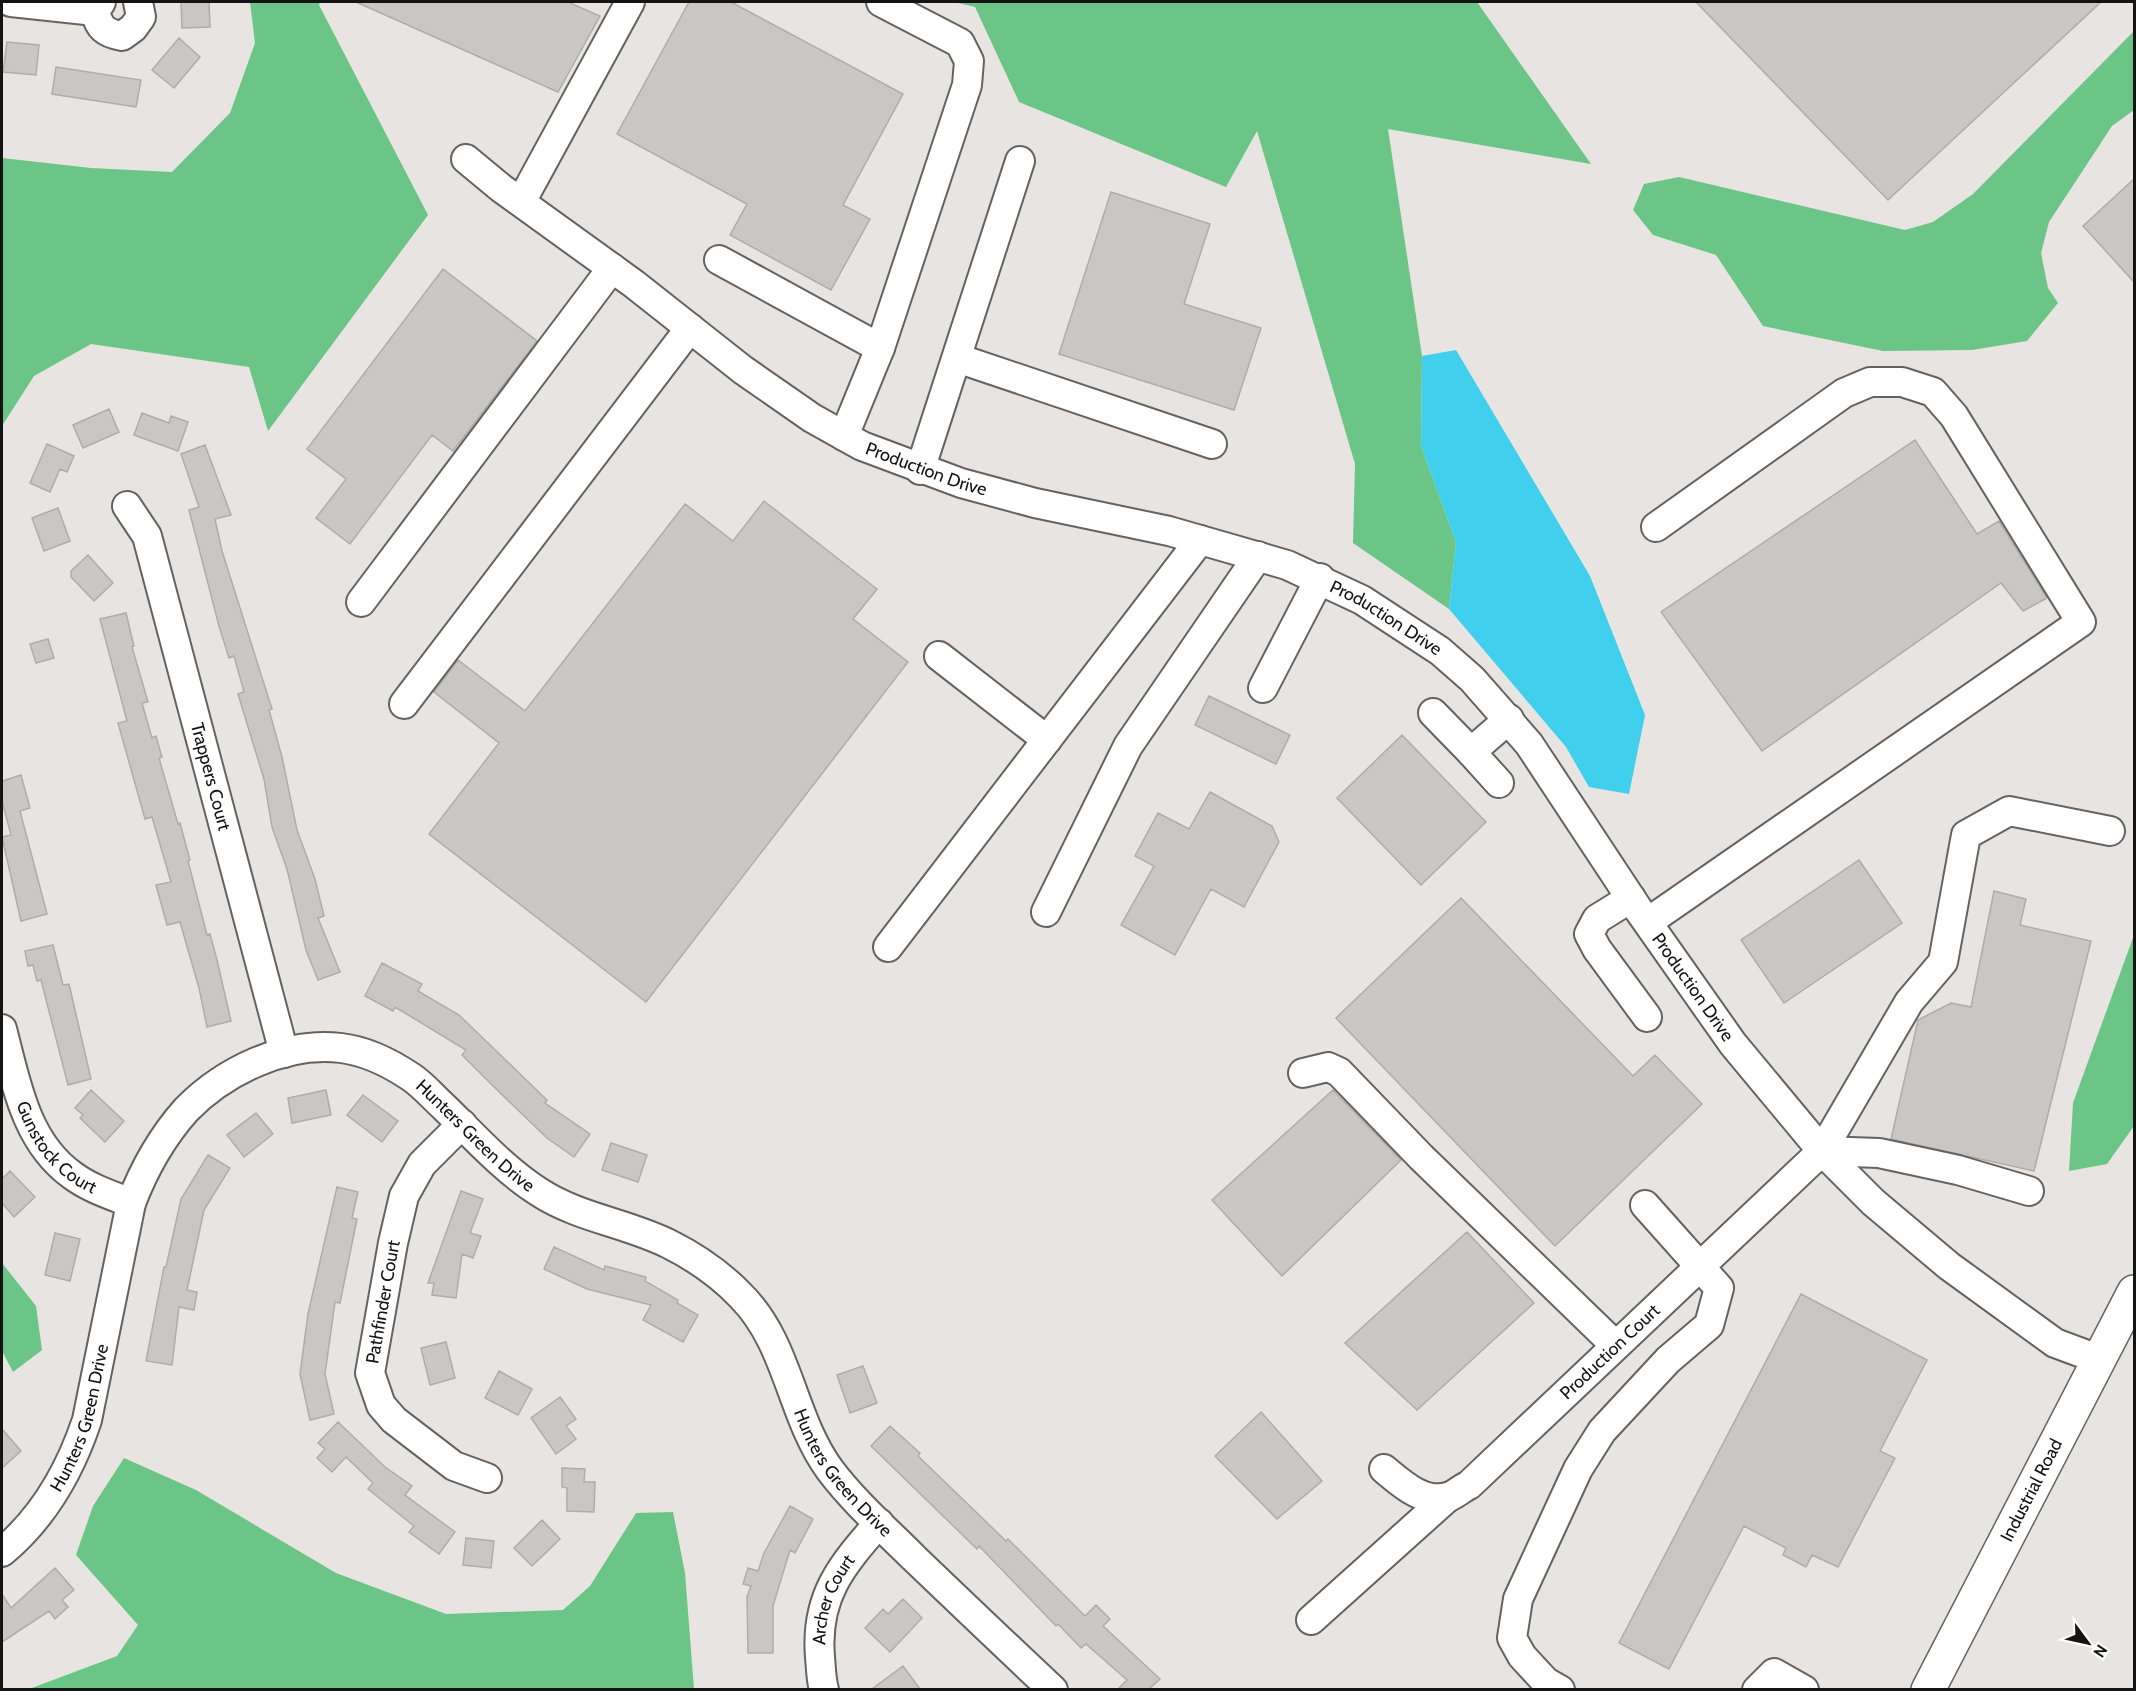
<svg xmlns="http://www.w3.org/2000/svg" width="2136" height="1691" font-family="Cabin,sans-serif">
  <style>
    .forest { fill: #6bc587 }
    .water { fill: #41cfee }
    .building { fill: #c9c6c4; stroke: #b0acaa; stroke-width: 1.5 }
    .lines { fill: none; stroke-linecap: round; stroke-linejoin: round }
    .minor-casing { stroke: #656260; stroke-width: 32 }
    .major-casing { stroke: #656260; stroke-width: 36 }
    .minor { stroke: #fff; stroke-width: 28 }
    .major { stroke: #fff; stroke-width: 33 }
    .labels { text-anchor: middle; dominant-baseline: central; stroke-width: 4.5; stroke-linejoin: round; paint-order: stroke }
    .street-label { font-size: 18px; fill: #151414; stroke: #fff }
  </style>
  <rect width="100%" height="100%" fill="#e7e4e1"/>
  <path class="forest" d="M 250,2 L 320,2 L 319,5 L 428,215 L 268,431 L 249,367 L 91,344 L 34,376 L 2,426 L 2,158 L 91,168 L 172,172 L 230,113 L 255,43 Z
    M 954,2 L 1477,2 L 1591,164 L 1388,129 L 1422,356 L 1421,446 L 1456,542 L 1449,609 L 1353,543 L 1355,464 L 1257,131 L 1226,187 L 1019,102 L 975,7 Z
    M 2134,31 L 2134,110 L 2112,126 L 2049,222 L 2041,253 L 2048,288 L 2058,303 L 2027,341 L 1972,350 L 1883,351 L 1763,326 L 1716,255 L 1653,235 L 1633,210 L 1644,184 L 1679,177 L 1905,230 L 1933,222 L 1973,194 Z
    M 2134,935 L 2134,1126 L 2107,1164 L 2069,1171 L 2073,1103 Z
    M 2,1263 L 36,1306 L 42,1350 L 13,1372 L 2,1351 Z
    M 124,1458 L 196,1490 L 336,1573 L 446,1614 L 563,1610 L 590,1586 L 636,1513 L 673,1512 L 685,1573 L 694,1689 L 29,1689 L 117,1656 L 138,1625 L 76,1555 L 93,1506 Z"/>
  <path class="water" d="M 1456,350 L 1590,576 L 1645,715 L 1629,794 L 1589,787 L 1566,747 L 1449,609 L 1456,542 L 1421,446 L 1422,356 Z"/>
  <path class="building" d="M 181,2 L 209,2 L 210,27 L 182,28 Z
    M 356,2 L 568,2 L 600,16 L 558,92 Z
    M 689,2 L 731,2 L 903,94 L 843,205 L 870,219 L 831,290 L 730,235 L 747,204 L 617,134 Z
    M 1696,2 L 2101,2 L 1888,200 Z
    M 179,38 L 200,57 L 174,88 L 152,70 Z
    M 7,42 L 39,45 L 36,75 L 3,72 Z
    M 56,67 L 141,80 L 136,107 L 52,94 Z
    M 2134,179 L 2134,282 L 2083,226 Z
    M 1111,192 L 1210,224 L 1184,304 L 1261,328 L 1234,410 L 1059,354 Z
    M 443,269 L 537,341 L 453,451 L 432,435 L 350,544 L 316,518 L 346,479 L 307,449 Z
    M 109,409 L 119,432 L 83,448 L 73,425 Z
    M 142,413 L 169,423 L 171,416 L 188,422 L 178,451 L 134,435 Z
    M 1915,440 L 1977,534 L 1999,521 L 2047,598 L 2023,611 L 2001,583 L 1762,751 L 1661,612 Z
    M 47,444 L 74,456 L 67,472 L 60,469 L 50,492 L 30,483 Z
    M 205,445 L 231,515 L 215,519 L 222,551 L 272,709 L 269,710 L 282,757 L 297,830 L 315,879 L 324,916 L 318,918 L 340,972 L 318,980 L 306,950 L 287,869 L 272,827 L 264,779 L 238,694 L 244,692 L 234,656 L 229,658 L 219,626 L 189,510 L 199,507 L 181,454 Z
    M 764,501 L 877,589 L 853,619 L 908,662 L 646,1002 L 429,834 L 499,743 L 434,692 L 458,660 L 525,711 L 685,504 L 733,541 Z
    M 58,508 L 70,541 L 44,551 L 32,518 Z
    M 88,555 L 113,583 L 94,601 L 71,577 L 71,571 Z
    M 126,613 L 134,646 L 132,647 L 148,702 L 142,703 L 152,738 L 156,736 L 162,757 L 159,758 L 178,824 L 180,823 L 190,860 L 188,861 L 207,935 L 210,934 L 217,960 L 231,1021 L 207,1027 L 199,988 L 180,922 L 167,925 L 156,885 L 171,882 L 152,817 L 145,819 L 118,723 L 127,721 L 100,619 Z
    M 48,639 L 54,658 L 36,663 L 30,644 Z
    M 1209,696 L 1290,735 L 1276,764 L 1195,725 Z
    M 1402,735 L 1486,822 L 1421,885 L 1337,798 Z
    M 21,775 L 30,808 L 20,811 L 47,914 L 21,921 L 2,837 L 11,835 L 2,801 L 2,781 Z
    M 1210,792 L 1272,826 L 1279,842 L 1244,907 L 1211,889 L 1175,955 L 1121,925 L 1154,866 L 1135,856 L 1158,813 L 1189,829 Z
    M 1859,860 L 1902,923 L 1784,1003 L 1741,940 Z
    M 1994,891 L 2026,899 L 2020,925 L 2091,941 L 2034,1171 L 1891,1139 L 1918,1020 L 1951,1003 L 1971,1007 Z
    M 1461,898 L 1633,1076 L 1655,1055 L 1702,1104 L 1555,1246 L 1336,1018 Z
    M 53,945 L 63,985 L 69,984 L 91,1079 L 68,1085 L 41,980 L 37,981 L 33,965 L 28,966 L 25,951 Z
    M 382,963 L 422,984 L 418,991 L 459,1015 L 547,1100 L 545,1103 L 590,1134 L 574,1157 L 547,1138 L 492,1085 L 462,1055 L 466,1050 L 395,1007 L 393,1011 L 365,996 Z
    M 91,1090 L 124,1121 L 105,1142 L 80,1118 L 83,1115 L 75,1108 Z
    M 326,1090 L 331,1115 L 292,1123 L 288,1098 Z
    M 1333,1090 L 1401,1160 L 1282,1276 L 1212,1200 Z
    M 363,1095 L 398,1121 L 382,1142 L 347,1115 Z
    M 256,1113 L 273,1134 L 244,1157 L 227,1135 Z
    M 611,1143 L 647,1155 L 638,1182 L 602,1170 Z
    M 208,1155 L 230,1168 L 204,1210 L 187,1290 L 197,1292 L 194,1310 L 179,1307 L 172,1365 L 146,1361 L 164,1267 L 166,1267 L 181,1199 Z
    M 10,1171 L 35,1197 L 14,1217 L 2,1203 L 2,1179 Z
    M 337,1187 L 358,1192 L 352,1218 L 357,1219 L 340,1303 L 335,1302 L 325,1374 L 334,1414 L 310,1420 L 300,1374 L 308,1314 Z
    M 461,1191 L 483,1199 L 470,1233 L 481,1236 L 473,1258 L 462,1254 L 456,1298 L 432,1295 L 434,1283 L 428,1283 Z
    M 1467,1232 L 1534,1303 L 1417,1410 L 1345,1343 Z
    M 55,1233 L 80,1239 L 70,1281 L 45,1275 Z
    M 554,1247 L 604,1270 L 605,1266 L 646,1277 L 645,1281 L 678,1300 L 677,1303 L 698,1315 L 683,1342 L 643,1320 L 651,1305 L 587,1289 L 544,1269 Z
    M 1801,1294 L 1927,1360 L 1880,1451 L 1895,1458 L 1838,1567 L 1812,1555 L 1806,1567 L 1783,1555 L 1786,1548 L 1744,1526 L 1669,1669 L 1619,1643 Z
    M 446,1342 L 455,1378 L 430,1385 L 421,1348 Z
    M 863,1366 L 877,1403 L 850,1413 L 837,1375 Z
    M 499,1371 L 532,1389 L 518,1415 L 485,1398 Z
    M 560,1397 L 576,1419 L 566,1426 L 576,1439 L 556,1454 L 531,1418 Z
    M 1261,1412 L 1322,1481 L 1277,1519 L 1215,1456 Z
    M 338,1422 L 385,1467 L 412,1486 L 405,1495 L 455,1532 L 439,1554 L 409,1532 L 414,1526 L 368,1489 L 373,1483 L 346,1457 L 332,1472 L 317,1458 L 325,1449 L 318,1443 Z
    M 890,1426 L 920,1453 L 918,1456 L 1006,1541 L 1008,1539 L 1085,1616 L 1096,1605 L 1110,1619 L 1103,1626 L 1160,1679 L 1149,1689 L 1118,1689 L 1127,1680 L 1086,1644 L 1081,1648 L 1058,1624 L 1056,1626 L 979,1546 L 977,1549 L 871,1446 Z
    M 2,1429 L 21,1451 L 2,1468 Z
    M 562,1468 L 585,1469 L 584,1482 L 595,1482 L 594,1512 L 567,1511 L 567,1488 L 562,1487 Z
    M 790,1506 L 813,1519 L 795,1553 L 790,1550 L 773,1606 L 773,1653 L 748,1653 L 747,1597 L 751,1586 L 743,1584 L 748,1568 L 758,1571 L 764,1553 Z
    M 542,1520 L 560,1539 L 532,1566 L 514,1548 Z
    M 466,1538 L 494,1541 L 491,1568 L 463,1565 Z
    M 55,1568 L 74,1590 L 62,1600 L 68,1607 L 55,1619 L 49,1611 L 2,1642 L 2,1594 L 11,1608 Z
    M 903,1599 L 922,1618 L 890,1652 L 865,1628 L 883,1609 L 888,1614 Z
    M 903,1666 L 920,1689 L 872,1689 Z"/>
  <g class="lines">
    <defs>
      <g id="minor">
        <path d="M 11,2 L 95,11"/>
        <path d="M 101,2 L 95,11 C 99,28 105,33 122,36 L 133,28 L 141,17 L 138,2"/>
        <path id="s1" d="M 466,159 L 501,188 L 634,284 L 743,370 L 812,418 L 862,446 L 961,483 L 1035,503 L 1169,531 L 1287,565 L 1362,600 L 1440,651 L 1472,679 L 1529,744 L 1640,912 L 1733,1044 L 1822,1151 L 1873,1202 L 1949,1266 L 2055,1343 L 2098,1359"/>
        <path d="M 521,202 L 630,2"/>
        <path d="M 719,260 L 880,348"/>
        <path d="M 957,358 L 1212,444"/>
        <path d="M 844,436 L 880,348 L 967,85 L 969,61 L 960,43 L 881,2"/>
        <path d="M 920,470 L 1020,161"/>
        <path id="s2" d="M 127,506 L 147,536 L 284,1053"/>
        <path d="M 361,602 L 612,268"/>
        <path d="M 939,656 L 1047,740"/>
        <path d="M 1263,688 L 1320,578"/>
        <path d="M 404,704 L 690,328"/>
        <path d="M 1433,713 L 1471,752"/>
        <path d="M 1499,783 L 1471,752 L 1509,719"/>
        <path d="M 1631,898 L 1597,919 L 1589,934 L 1597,949 L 1647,1017"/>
        <path d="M 1046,912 L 1128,746 L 1258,556"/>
        <path d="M 1648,922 L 2081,622 L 1954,416 L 1933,392 L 1902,382 L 1870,382 L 1844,393 L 1656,527"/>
        <path d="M 888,947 L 1200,540"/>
        <path id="s3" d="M 2,1029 C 16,1082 25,1141 72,1175 C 89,1188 111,1195 131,1203"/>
        <path d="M 1303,1073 L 1328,1067 L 1339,1072 L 1421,1157 L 1615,1345"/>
        <path d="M 462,1124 L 422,1164 L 404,1196 L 393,1243 L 370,1373 L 381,1405 L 394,1420 L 454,1466 L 487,1478"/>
        <path d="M 1822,1151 L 1879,1153 L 1958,1170 L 2029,1191"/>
        <path id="s4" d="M 1384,1469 C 1401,1483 1423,1504 1448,1497 C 1455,1495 1462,1488 1469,1485 L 1822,1151 L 1909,1002 L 1943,962 L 1966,835 L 2009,811 L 2110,831"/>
        <path id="s5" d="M 2,1552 C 43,1518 70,1471 87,1420 L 131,1203 C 144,1169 162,1137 186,1110 C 224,1071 286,1041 341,1048 C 367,1051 390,1063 411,1077 C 423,1085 433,1097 444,1107 C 474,1136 503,1169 539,1192 C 579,1218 627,1223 669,1244 C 695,1257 721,1275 741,1296 C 789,1344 791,1417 830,1470 C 854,1502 886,1530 914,1558 C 960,1602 1006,1646 1053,1690"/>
        <path d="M 1311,1620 L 1448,1497"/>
        <path id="s6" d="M 824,1690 C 821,1679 821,1668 820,1657 C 815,1597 841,1566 879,1523"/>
        <path d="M 1560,1690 L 1546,1682 L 1522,1656 L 1512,1638 L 1518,1599 L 1578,1469 L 1602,1431 L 1668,1360 L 1709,1325 L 1719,1288 L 1645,1205"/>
        <path d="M 1757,1690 L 1774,1673 L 1804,1690"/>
      </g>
      <g id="major">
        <path id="s7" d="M 1928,1690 L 2134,1292"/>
      </g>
    </defs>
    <use href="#minor" class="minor-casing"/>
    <use href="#major" class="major-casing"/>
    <use href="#minor" class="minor"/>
    <use href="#major" class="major"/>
  </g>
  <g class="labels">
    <g class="street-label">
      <text stroke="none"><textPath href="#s1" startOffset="558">Production Drive</textPath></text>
      <text stroke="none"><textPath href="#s1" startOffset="1044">Production Drive</textPath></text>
      <text stroke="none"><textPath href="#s2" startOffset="285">Trappers Court</textPath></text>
      <text stroke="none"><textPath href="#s1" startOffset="1530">Production Drive</textPath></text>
      <text stroke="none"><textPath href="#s5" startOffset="825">Hunters Green Drive</textPath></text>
      <text stroke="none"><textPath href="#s3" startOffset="134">Gunstock Court</textPath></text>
      <text transform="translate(383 1302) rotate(-80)">Pathfinder Court</text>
      <text stroke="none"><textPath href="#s4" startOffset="291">Production Court</textPath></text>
      <text stroke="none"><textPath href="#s5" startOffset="159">Hunters Green Drive</textPath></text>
      <text stroke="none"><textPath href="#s5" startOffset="1346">Hunters Green Drive</textPath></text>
      <text stroke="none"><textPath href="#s7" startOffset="225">Industrial Road</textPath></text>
      <text stroke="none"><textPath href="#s6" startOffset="93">Archer Court</textPath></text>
    </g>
  </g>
  <rect width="2136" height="1691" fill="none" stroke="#151414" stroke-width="6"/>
  <g transform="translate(2088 1643) rotate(123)" stroke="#ffffff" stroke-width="4.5" paint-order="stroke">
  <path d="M0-4.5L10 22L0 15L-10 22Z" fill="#151414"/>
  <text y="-9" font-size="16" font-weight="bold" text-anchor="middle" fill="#151414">N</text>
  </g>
</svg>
